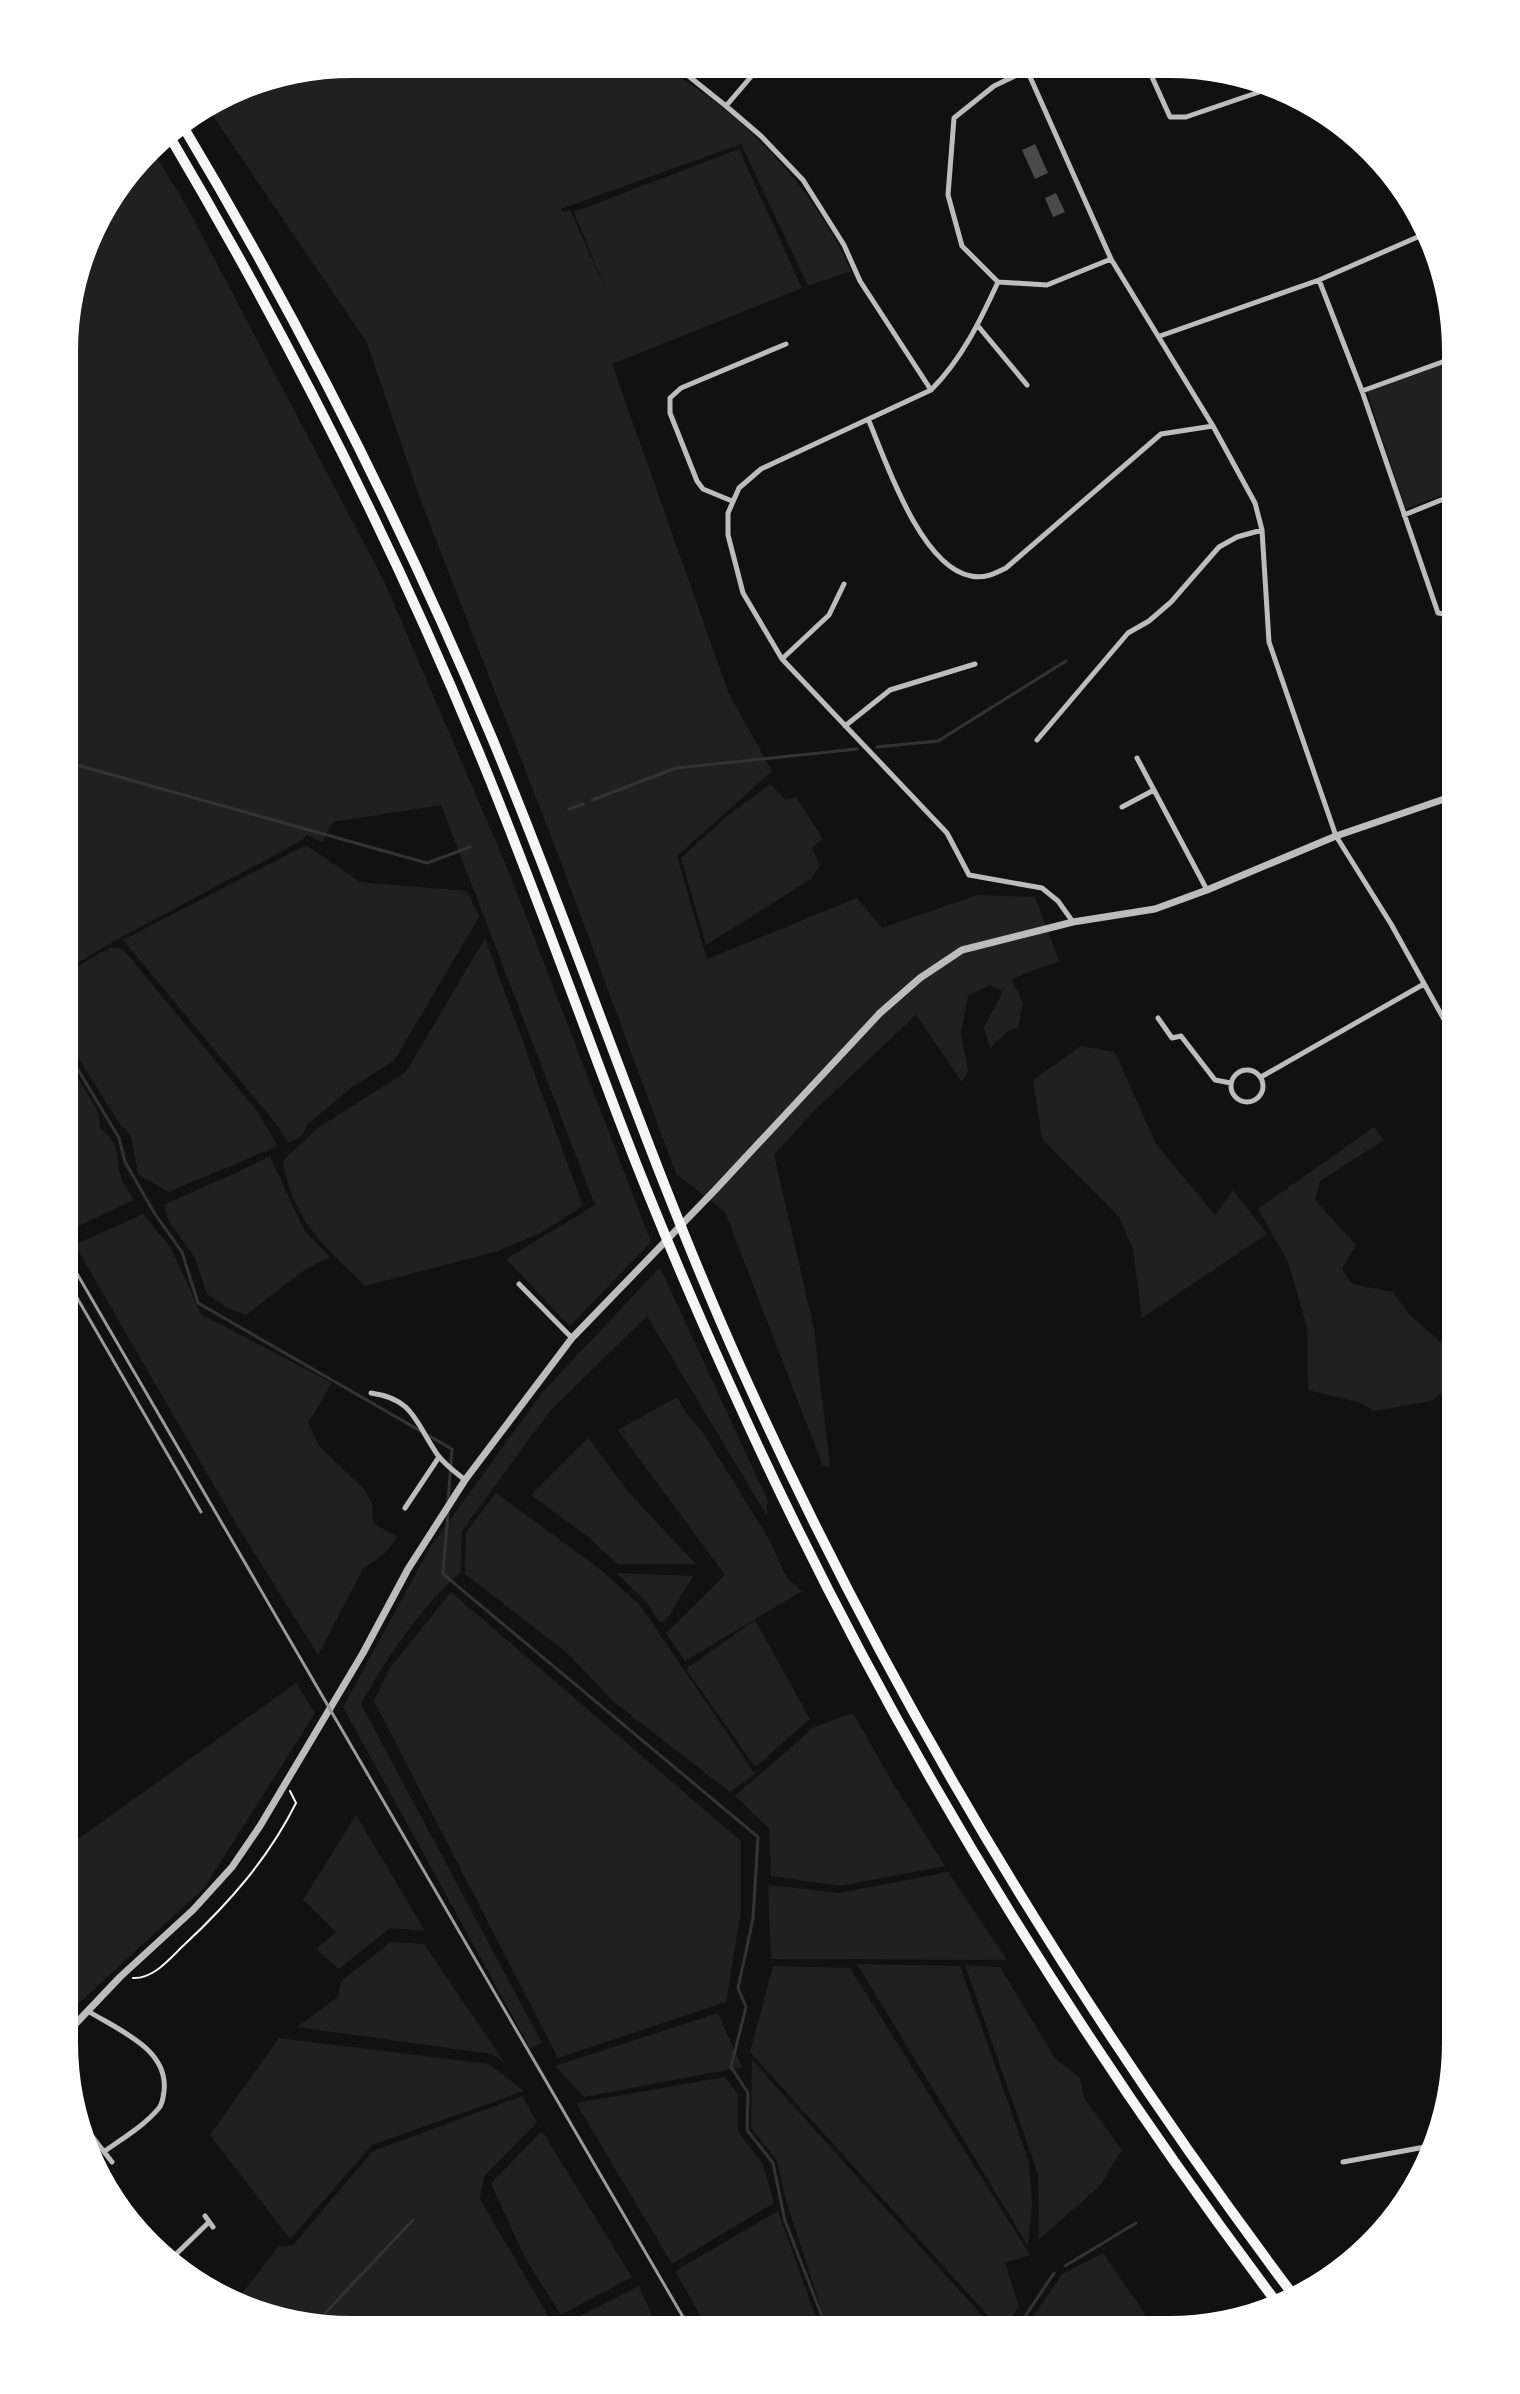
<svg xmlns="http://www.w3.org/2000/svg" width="1520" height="2394" font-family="Cabin,sans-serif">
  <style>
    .green { fill: #202020 }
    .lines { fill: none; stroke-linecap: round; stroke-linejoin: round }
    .stream { stroke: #333; stroke-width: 3 }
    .building { fill: #4a4a4a }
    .path { stroke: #f5f5f5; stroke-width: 2 }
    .minor { stroke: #bcbcbc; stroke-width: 5 }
    .tertiary { stroke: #bcbcbc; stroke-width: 7 }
    .motorway { stroke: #f5f5f5; stroke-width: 10 }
    .rail { stroke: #9a9a9a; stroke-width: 3 }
  </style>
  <rect width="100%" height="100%" fill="#111"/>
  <path class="green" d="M 351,64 L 649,65 C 658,69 669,71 677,76 C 749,118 818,195 851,271 L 808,286 L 741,144 L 561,209 L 563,212 L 570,210 L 608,295 L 574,212 L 739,149 L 802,288 L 612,364 L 729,694 L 772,771 L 677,856 L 707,959 L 857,898 L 882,928 L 977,895 L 1035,897 L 1059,961 L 1011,979 L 1023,1002 L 1018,1028 L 1008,1031 L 990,1048 L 984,1027 L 1003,992 L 990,985 L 968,996 L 961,1033 L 968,1071 L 962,1082 L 916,1015 L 815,1110 L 774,1155 L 814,1329 L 830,1467 L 823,1466 L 725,1212 L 676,1174 L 559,857 L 421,501 L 367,343 L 207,107 L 241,86 Z
    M 151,148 L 187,207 L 385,583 L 509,872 L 651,1242 L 570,1326 L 506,1259 L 595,1205 L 441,805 L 333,822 L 322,842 L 307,835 L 301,841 L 120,938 L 65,970 L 66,314 L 94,224 Z
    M 1453,360 L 1456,361 L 1456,490 L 1406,509 L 1367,392 Z
    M 770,784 L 786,800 L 796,797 L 823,839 L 812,848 L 820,865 L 811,879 L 706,945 L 681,858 L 725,818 Z
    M 306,845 L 360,882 L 467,891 L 479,917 L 394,1061 L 352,1087 L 307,1125 L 302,1136 L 288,1143 L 278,1126 L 123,940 Z
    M 485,938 L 583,1206 L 540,1233 L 498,1251 L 365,1286 C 323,1244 294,1223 283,1161 L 319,1127 L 406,1072 Z
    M 111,947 L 123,949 L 257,1111 L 278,1146 L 168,1192 L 138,1174 L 131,1136 L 118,1121 L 65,1037 L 65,973 Z
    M 1081,1046 L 1115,1052 L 1156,1144 L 1215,1215 L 1233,1190 L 1267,1234 L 1142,1318 L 1133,1250 L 1120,1218 L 1042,1139 L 1033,1080 Z
    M 65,1057 L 98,1111 L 100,1128 C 122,1144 114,1154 121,1176 C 123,1184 130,1193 134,1200 L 65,1232 Z
    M 1374,1127 L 1384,1140 L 1320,1181 L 1315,1200 L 1356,1245 L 1342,1269 L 1352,1284 L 1393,1292 L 1409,1314 L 1456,1356 L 1456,1381 L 1432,1401 L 1373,1411 L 1361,1403 L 1308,1390 L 1307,1327 L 1288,1262 L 1258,1209 Z
    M 270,1156 L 304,1230 L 330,1257 L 303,1271 L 246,1315 L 228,1308 L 207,1294 L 195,1258 L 168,1220 L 164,1205 C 199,1188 235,1175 270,1156 Z
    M 143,1214 L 171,1248 L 201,1314 L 332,1383 L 308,1423 L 319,1446 L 364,1489 L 372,1503 L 373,1523 L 398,1537 L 384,1554 L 363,1569 L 318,1655 L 235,1522 L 75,1245 Z
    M 660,1267 L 767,1499 L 767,1516 L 647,1316 L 549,1412 L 462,1531 L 461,1572 C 420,1608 387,1657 361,1704 L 542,2043 L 530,2048 L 343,1707 L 431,1546 L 542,1393 Z
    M 677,1397 L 686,1413 L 702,1431 L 769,1539 L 787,1578 L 802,1591 L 685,1661 L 666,1633 L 725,1575 L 618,1430 Z
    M 588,1438 L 631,1495 L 696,1564 L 618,1564 L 587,1536 L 531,1495 Z
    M 496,1493 L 600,1569 L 640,1605 L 755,1774 L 730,1792 L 614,1702 L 566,1652 L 465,1574 L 466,1532 Z
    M 616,1573 L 693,1576 L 667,1619 L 660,1623 L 645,1600 Z
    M 451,1592 L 741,1841 L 741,1911 L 726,2002 L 558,2058 L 374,1701 L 389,1669 Z
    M 755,1620 L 810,1719 L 755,1767 L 686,1669 Z
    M 296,1683 L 315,1713 L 204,1888 L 80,2002 L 64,2020 L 64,1849 Z
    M 853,1713 L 894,1785 L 945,1866 L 840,1886 L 771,1876 L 769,1828 L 735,1796 L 814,1727 Z
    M 356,1815 L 425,1931 L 390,1928 L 339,1969 L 316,1949 L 336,1932 L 303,1900 Z
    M 948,1872 L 1007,1960 L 771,1959 L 768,1885 L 840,1893 Z
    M 391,1942 L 424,1944 L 505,2063 L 492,2054 L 297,2027 L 338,1997 L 341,1981 Z
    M 857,1964 L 960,1966 L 1029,2162 L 1032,2205 L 1028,2246 Z
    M 965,1965 L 1000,1967 L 1055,2058 L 1080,2078 L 1084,2098 L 1122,2150 L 1099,2187 L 1039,2239 L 1038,2174 Z
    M 773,1966 L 850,1968 L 1030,2255 L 1005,2263 L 1019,2307 L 1001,2330 L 750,2052 Z
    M 718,2013 L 742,2067 L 584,2097 L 555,2066 Z
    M 279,2038 L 489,2064 L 524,2091 L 372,2145 L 290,2239 L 210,2135 Z
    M 752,2060 L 995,2330 L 828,2329 L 787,2204 L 777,2160 L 751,2128 Z
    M 725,2077 L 738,2094 L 738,2132 L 763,2164 L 774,2203 L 672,2264 L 576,2103 Z
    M 522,2096 L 537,2122 L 484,2176 L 480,2199 L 550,2319 L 539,2328 L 314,2328 L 239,2297 L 278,2247 L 293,2245 L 373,2151 Z
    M 542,2131 L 632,2277 L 561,2315 L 525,2258 L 491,2183 Z
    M 778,2211 L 820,2329 L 708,2329 L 675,2271 Z
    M 1103,2253 L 1156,2330 L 1024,2330 L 1062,2274 Z
    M 639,2286 L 658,2329 L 556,2328 Z"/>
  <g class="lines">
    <path class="stream" d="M 877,747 L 938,741 L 1066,661
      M 66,762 L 427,863 L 470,847
      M 592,800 L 676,768 L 857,749
      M 569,809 L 583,804
      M 65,1048 L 119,1138 L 125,1162 L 155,1214 L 182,1252 L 198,1303 L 452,1449 L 448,1501
      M 448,1512 L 443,1574 L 758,1837 L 753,1919 L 738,1988 L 746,2007 L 731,2067 L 748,2093 L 747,2130 L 773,2163 L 785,2221 L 827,2329
      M 1065,2266 L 1136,2223
      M 312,2327 L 413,2220
      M 1016,2330 L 1054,2273"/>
  </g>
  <path class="building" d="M 1035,144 L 1048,173 L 1035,179 L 1022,150 Z
    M 1056,193 L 1065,212 L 1053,217 L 1045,198 Z"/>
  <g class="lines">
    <path class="path" d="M 133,1978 C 154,1979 170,1958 184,1945 C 229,1903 268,1859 296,1803 L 290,1791"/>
    <path class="minor" d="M 663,65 L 681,70 L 726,106 L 761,136 L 803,180 L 844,245 L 860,281 L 931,390
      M 1022,66 L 1027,70 L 1111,259 L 1213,426 L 1255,503 L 1262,530 L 1269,642 L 1336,836 L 1391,924 L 1456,1041
      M 1147,66 L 1170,117 L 1186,117 L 1265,90
      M 1027,70 L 994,86 L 954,118 L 948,195 L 962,246 L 998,282 L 1047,285 L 1111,259
      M 726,106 L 761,65
      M 1319,280 L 1362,391 L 1438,613 L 1456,616
      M 998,282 C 980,321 962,359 931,390 L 761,469 L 739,488 L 728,513 L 728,535 L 743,593 L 782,659 L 947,833 L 969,875 L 1042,888 L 1058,901 L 1073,922
      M 978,326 L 1027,385
      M 1160,336 L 1319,280 L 1420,236
      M 1362,391 L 1456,357
      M 869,421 C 886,462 921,567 971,576 C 984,579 994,574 1006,568 L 1161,434 L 1213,426
      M 732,501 L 703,489 L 697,481 L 670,413 L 670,398 L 681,388 L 786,344
      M 1404,515 L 1456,494
      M 782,659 L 829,615 L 844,584
      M 845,726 L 890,690 L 975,664
      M 1037,740 L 1128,633 L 1149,621 L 1171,602 L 1219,547 L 1237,537 L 1262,530
      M 1137,758 L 1207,890
      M 1122,807 L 1154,790
      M 1158,1018 L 1172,1038 L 1181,1036 L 1215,1080 L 1231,1083
      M1231 1086a16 16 0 1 1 32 0a16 16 0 1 1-32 0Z
      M 1261,1077 L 1424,984
      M 519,1284 L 572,1338
      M 371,1393 C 414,1399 415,1422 437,1454 C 444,1464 455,1472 465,1480
      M 405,1508 L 439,1457
      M 88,2011 C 118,2030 169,2049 164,2091 C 163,2098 163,2103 159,2108 C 144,2126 123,2138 105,2151
      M 76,2106 L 83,2113 L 80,2121 L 112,2162
      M 1343,2162 L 1436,2145
      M 205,2216 L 213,2227
      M 169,2261 L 209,2222"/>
    <path class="tertiary" d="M 64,2036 L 120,1977 L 193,1910 L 232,1867 L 260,1826 L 363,1653 L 408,1569 L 465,1480 L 572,1338 L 716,1189 L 880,1013 L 920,978 L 962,950 L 1073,922 L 1155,909 L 1207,890 L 1336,836 L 1456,795"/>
    <path class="motorway" d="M 181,123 C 299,320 403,526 492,738 C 579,947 648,1161 741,1368 C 889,1698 1077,2007 1294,2296
      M 167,132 C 284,330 389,535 477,748 C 529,873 574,1001 622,1127 C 656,1216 693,1303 732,1389 C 878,1715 1065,2021 1280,2307"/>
    <path class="rail" d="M 65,1253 L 690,2329
      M 65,1277 L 201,1512"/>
  </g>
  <path d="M0 0H1520V2394H0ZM351 78H1169A273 273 0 0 1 1442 351V2043A273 273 0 0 1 1169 2316H351A273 273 0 0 1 78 2043V351A273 273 0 0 1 351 78Z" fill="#fff" fill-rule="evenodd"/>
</svg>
